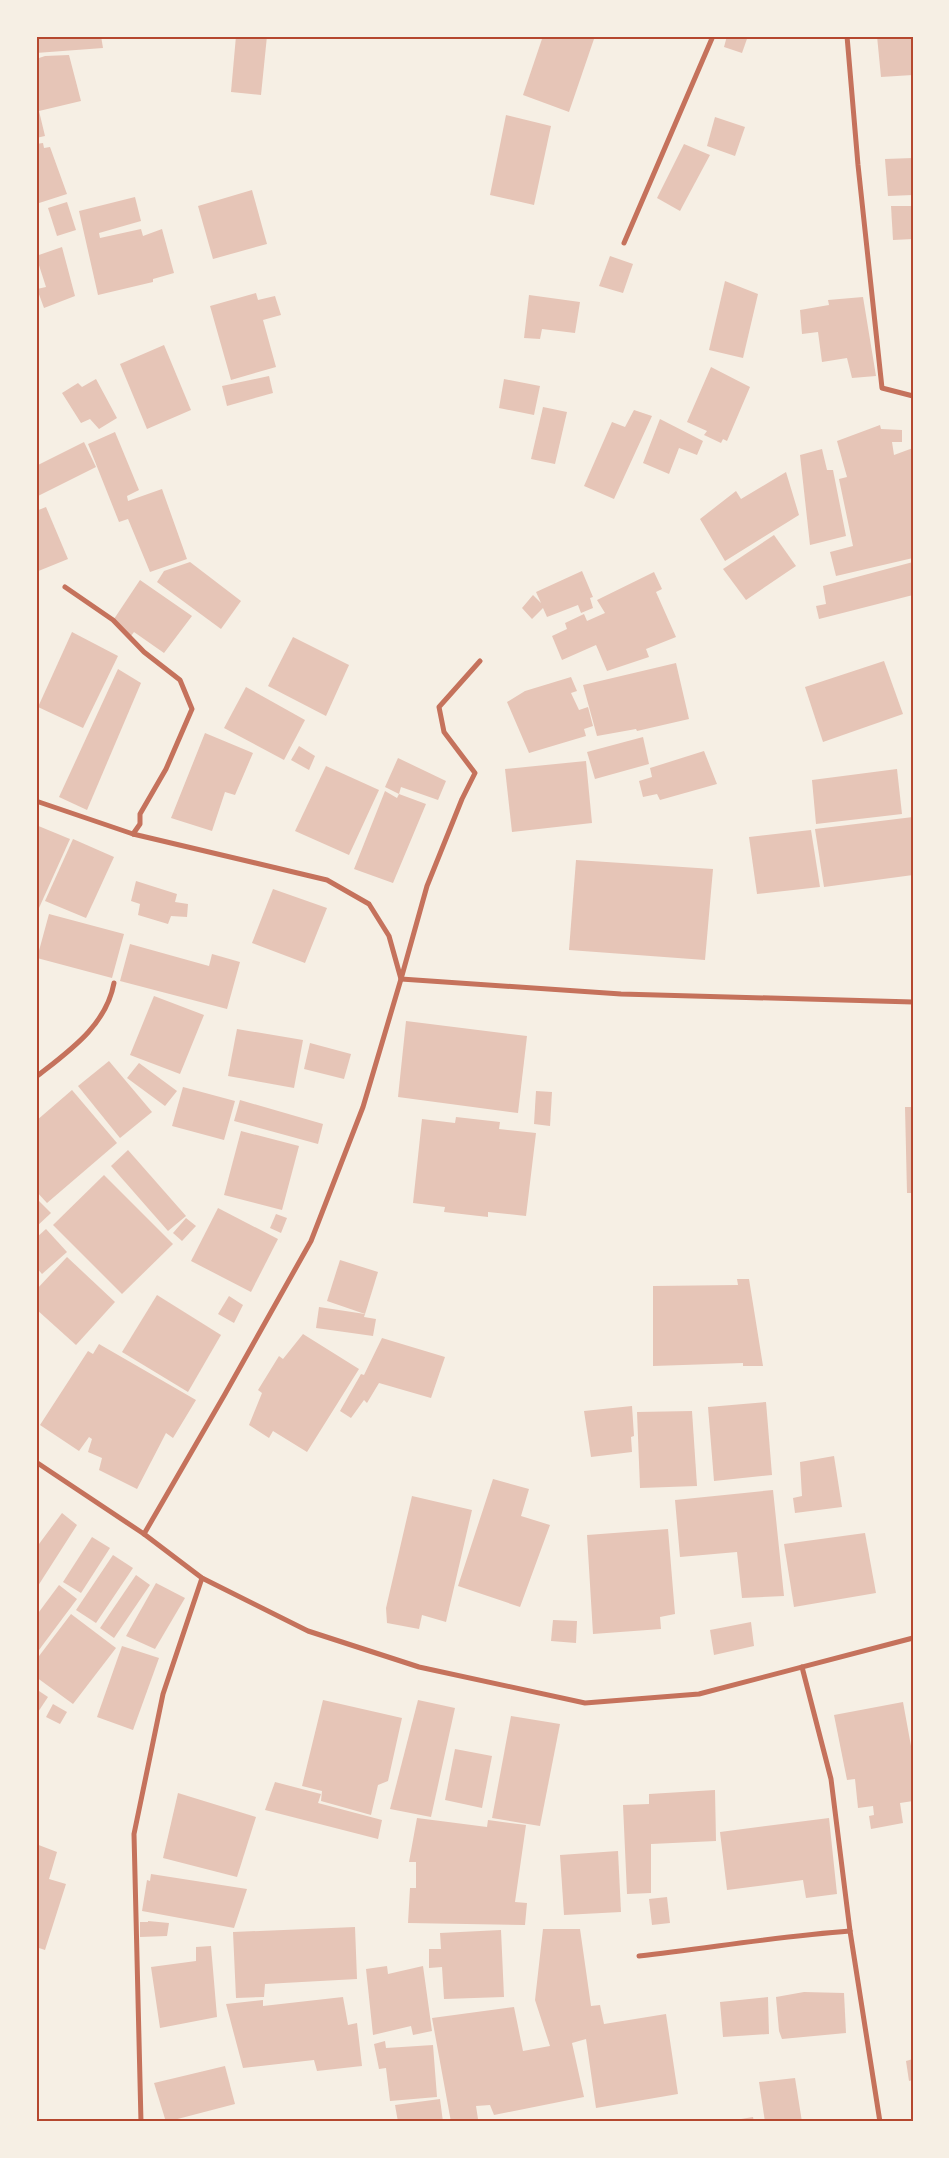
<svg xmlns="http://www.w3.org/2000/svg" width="949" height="2158" font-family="'DejaVu Sans',sans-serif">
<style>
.building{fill:#e6c5b7}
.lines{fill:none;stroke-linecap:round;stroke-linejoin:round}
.minor{stroke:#c5725c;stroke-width:5}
.neatline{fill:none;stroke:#b5482f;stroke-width:2}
</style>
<rect width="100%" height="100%" fill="#f6efe4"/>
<g class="building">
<polygon points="36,36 101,36 103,48 36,53"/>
<polygon points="236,36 267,36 261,95 231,92"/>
<polygon points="543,36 595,36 569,112 523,95"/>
<polygon points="727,36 748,36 742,53 724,47"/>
<polygon points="877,36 913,36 913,75 881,77"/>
<polygon points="69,55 81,101 39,111 45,136 36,138 36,59 45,56"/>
<polygon points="506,115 551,126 534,205 490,195"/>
<polygon points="715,117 745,127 735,156 707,146"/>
<polygon points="43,143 44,148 50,147 67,194 36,204 36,144"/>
<polygon points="684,144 710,155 680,211 657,198"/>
<polygon points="913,158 913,195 888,196 885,159"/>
<polygon points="252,190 267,244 213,259 198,206"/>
<polygon points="135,197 141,221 99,233 100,238 141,229 143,236 162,229 174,273 153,279 153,282 98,295 79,211"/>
<polygon points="67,202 76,230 57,236 48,208"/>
<polygon points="891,206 913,206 913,239 893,240"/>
<polygon points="62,247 75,296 44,308 37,289 46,287 36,256"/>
<polygon points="610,256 633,264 623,293 599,286"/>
<polygon points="725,281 758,294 743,358 709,350"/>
<polygon points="256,293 258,300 275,296 281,315 263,320 276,367 231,380 210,306"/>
<polygon points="529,295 580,302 575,333 542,329 540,339 524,338"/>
<polygon points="863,297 876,376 852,378 847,358 822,362 818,332 802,334 800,310 829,305 828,300"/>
<polygon points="164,345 191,410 147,429 120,364"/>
<polygon points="711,367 750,387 727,441 723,439 721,443 704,435 707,431 687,422"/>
<polygon points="269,376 273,393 227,406 222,386"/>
<polygon points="96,379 117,418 99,429 90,419 81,423 62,393 78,383 82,387"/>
<polygon points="504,379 540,386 534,415 499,408"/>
<polygon points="543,407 567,412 555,464 531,459"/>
<polygon points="634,410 652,416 614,499 584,486 612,422 625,427"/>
<polygon points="660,419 703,441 697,455 679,448 669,474 643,463"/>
<polygon points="880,425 881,429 902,430 902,442 892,442 894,455 913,448 913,558 836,576 830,552 853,546 839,479 847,477 837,441"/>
<polygon points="115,432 139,490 127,496 128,501 162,489 187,559 150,572 128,519 119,522 88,444"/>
<polygon points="84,442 96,467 36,497 36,466"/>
<polygon points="822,449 827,470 833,470 846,536 810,545 800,455"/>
<polygon points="786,472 799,515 725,561 700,519 736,491 741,499"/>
<polygon points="46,507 68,559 36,572 36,511"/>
<polygon points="774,535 796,566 746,600 723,569"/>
<polygon points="190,562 241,601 221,629 157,582 164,571"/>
<polygon points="913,562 913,595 819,619 816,606 826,604 823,586"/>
<polygon points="582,571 593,597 590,598 593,608 581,613 578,605 547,617 543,608 532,619 522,608 533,595 541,603 536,592"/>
<polygon points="654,572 662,589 656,592 676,637 646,649 649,657 607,671 596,645 562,660 552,636 567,629 565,623 584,614 587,621 605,613 597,600"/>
<polygon points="140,580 192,616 164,653 134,632 131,636 112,622"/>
<polygon points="72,632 118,656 83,728 38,707"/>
<polygon points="293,637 349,665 326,716 268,686"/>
<polygon points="884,661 903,714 823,742 805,687"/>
<polygon points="676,663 689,719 637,731 636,729 597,736 583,685"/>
<polygon points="118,669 141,683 87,810 59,797"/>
<polygon points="571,677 577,691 571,693 579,710 588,707 593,726 584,729 586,736 529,753 507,702 525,691"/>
<polygon points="246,687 305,720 284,760 224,728"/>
<polygon points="205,733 253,753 235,795 225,792 212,831 171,818"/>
<polygon points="643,737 649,764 595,779 587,752"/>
<polygon points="299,746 315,756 309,770 291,760"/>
<polygon points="704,751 717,784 660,800 657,794 643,797 639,781 652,777 650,768"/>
<polygon points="398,758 446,781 438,800 401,787 399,794 385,787"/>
<polygon points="586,761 592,823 512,832 505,769"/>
<polygon points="326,766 379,790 349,855 295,831"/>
<polygon points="897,769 902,814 816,824 812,780"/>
<polygon points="385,791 397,798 399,794 426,804 393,883 354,869"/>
<polygon points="913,817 913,875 824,887 815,829"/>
<polygon points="36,825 70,839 39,908 36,907"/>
<polygon points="811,830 820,887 757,894 749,837"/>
<polygon points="73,839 114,857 86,918 45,901"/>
<polygon points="576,860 713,869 705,960 569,950"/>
<polygon points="136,881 177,894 175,902 188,904 187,917 171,916 168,924 138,915 140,904 131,901"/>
<polygon points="273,889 327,908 305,963 252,943"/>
<polygon points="49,914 124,934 112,978 37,958"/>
<polygon points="130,944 209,966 212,954 240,962 227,1009 120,981"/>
<polygon points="154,996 204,1015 180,1074 130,1055"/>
<polygon points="406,1021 527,1036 518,1113 398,1097"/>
<polygon points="237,1029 303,1040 294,1088 228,1076"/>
<polygon points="310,1043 351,1054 344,1079 304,1069"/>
<polygon points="109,1061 152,1112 120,1138 78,1086"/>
<polygon points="139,1063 177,1091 165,1106 127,1078"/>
<polygon points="183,1087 235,1101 224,1140 172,1126"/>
<polygon points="72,1090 117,1143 47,1203 36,1191 36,1121"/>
<polygon points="536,1091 552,1092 550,1126 534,1124"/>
<polygon points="240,1100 323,1124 318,1144 234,1121"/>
<polygon points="905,1107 913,1107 913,1193 907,1193"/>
<polygon points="456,1117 500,1122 499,1129 536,1133 526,1216 488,1212 488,1217 444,1212 445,1207 413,1203 422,1119 455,1123"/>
<polygon points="241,1131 299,1146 282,1210 224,1195"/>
<polygon points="128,1150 186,1216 168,1231 111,1166"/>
<polygon points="104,1175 173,1244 122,1294 53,1225"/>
<polygon points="36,1198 51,1213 36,1227"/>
<polygon points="218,1208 278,1239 251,1292 191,1261"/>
<polygon points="276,1214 287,1218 281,1233 270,1228"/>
<polygon points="186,1218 196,1226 182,1241 173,1233"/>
<polygon points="46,1229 67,1252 42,1274 36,1267 36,1238"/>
<polygon points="67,1257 115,1302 76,1345 36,1309 36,1290"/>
<polygon points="340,1260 378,1272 365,1314 327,1301"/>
<polygon points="737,1279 749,1279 763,1366 743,1366 743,1363 653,1366 653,1286 738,1285"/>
<polygon points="157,1295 221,1335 188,1392 122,1352"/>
<polygon points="229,1296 243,1305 234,1323 218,1314"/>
<polygon points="319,1307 365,1314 364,1317 376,1319 373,1336 316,1328"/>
<polygon points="303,1334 359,1369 307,1452 273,1431 269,1438 249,1425 262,1393 258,1390 279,1356 283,1359"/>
<polygon points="382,1338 445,1357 431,1398 379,1383 367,1403 364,1400 351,1418 340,1411 361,1374 364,1375"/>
<polygon points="99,1344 196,1400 173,1438 166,1433 137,1489 99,1470 102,1458 88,1452 92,1439 89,1437 79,1451 40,1425 88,1351 93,1354"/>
<polygon points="766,1402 772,1475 714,1481 708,1407"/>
<polygon points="632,1406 634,1436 631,1437 632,1452 591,1457 584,1411"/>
<polygon points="692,1411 697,1486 640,1488 637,1412"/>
<polygon points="834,1456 842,1507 795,1513 793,1498 802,1496 800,1462"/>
<polygon points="493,1479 529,1489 521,1516 550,1525 520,1607 458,1586"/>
<polygon points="773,1490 784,1596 742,1598 737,1552 680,1557 675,1500"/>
<polygon points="412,1496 472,1510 446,1622 422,1615 419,1629 387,1623 386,1608"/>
<polygon points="62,1513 77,1525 36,1589 36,1542 39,1544"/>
<polygon points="668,1529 675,1614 660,1617 661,1629 593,1634 587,1535"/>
<polygon points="865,1533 876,1593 794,1607 784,1544"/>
<polygon points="92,1537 110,1548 81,1593 63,1582"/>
<polygon points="113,1555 133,1568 96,1623 76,1610"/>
<polygon points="136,1575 150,1585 114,1638 100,1628"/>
<polygon points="156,1583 185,1598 155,1649 126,1636"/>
<polygon points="59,1585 77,1599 36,1654 36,1616"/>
<polygon points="71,1614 116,1648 73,1704 36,1677 36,1660"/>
<polygon points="553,1620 577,1621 576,1643 551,1641"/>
<polygon points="751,1622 754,1646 714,1655 710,1630"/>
<polygon points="122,1646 159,1658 133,1730 97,1717"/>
<polygon points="36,1689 48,1697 36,1715"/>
<polygon points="323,1700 402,1718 388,1781 378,1785 371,1815 321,1801 322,1791 302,1786"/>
<polygon points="418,1700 455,1708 431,1817 390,1809"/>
<polygon points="903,1702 913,1757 913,1801 900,1803 903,1823 871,1829 869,1816 874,1815 873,1806 858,1808 855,1779 847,1780 834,1715"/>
<polygon points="53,1704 67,1712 60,1724 46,1717"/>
<polygon points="511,1716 560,1724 540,1826 492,1818"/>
<polygon points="455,1749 492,1756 482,1808 445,1800"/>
<polygon points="275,1782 321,1794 318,1803 382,1820 378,1839 265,1810"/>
<polygon points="715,1790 716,1841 651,1844 651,1893 627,1894 623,1805 649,1804 649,1794"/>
<polygon points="178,1793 256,1817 237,1877 163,1858"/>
<polygon points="417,1818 487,1827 488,1820 526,1825 515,1902 527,1903 525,1925 408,1923 410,1888 416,1888 416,1862 409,1862"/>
<polygon points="829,1818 837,1894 806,1898 803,1880 727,1890 720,1832"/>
<polygon points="36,1844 57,1852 49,1879 66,1884 45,1950 36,1947"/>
<polygon points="618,1851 621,1912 564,1915 560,1855"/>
<polygon points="151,1874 247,1889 234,1928 142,1911 147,1880 150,1881"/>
<polygon points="667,1897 670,1923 652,1925 649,1899"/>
<polygon points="148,1921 169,1923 167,1936 140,1937 140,1922 148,1922"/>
<polygon points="355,1927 357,1979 265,1984 264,1997 236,1998 233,1932"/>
<polygon points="543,1929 580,1929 591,2006 600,2005 604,2024 666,2014 678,2094 596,2108 586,2039 572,2043 584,2097 494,2115 490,2105 476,2106 478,2119 451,2122 432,2018 514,2007 523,2051 550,2046 535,2000"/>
<polygon points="501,1930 504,1997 444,1999 442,1967 429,1968 429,1949 441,1949 440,1933"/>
<polygon points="211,1946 217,2017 160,2028 151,1967 196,1961 196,1947"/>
<polygon points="387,1966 388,1974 423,1966 432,2031 413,2035 411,2026 373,2035 366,1969"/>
<polygon points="804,1992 844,1993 846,2033 782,2039 779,2031 776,1997"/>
<polygon points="343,1997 348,2025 357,2023 362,2066 317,2071 314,2060 243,2068 226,2004 263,2000 263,2006"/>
<polygon points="768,1997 769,2034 723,2037 720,2002"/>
<polygon points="385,2041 386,2048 433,2045 437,2097 390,2101 386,2068 379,2069 374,2044"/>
<polygon points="913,2059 913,2080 909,2081 906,2061"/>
<polygon points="225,2066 235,2104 166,2122 154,2083"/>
<polygon points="795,2078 802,2122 765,2122 759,2082"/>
<polygon points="440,2099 443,2122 398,2122 395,2105"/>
<polygon points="753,2117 754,2122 729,2122 729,2121"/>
</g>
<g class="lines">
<g class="minor">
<polyline points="847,36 858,165 882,388 913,396"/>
<polyline points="624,243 713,36"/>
<polyline points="65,587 113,620 144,652 180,680 192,709 166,769 140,814 140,824 133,834"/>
<polyline points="36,801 133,834 327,880 369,904 389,936 401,979 621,994 913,1002"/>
<path d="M 36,1077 C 69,1051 106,1026 114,983"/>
<polyline points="36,1462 144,1534 202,1578 308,1631 419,1667 585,1703 699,1694 913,1638"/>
<polyline points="144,1534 225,1394 311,1241 363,1107 401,979 427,886 462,799 475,773 444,732 439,707 480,661"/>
<polyline points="802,1667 831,1779 850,1931 880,2122"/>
<path d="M 639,1956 C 710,1948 780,1936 850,1931"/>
<polyline points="141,2122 134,1834 163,1694 202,1578"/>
</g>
</g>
<rect width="949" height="2158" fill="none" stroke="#f6efe4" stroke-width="75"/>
<rect x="38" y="38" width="874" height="2082" class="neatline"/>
</svg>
